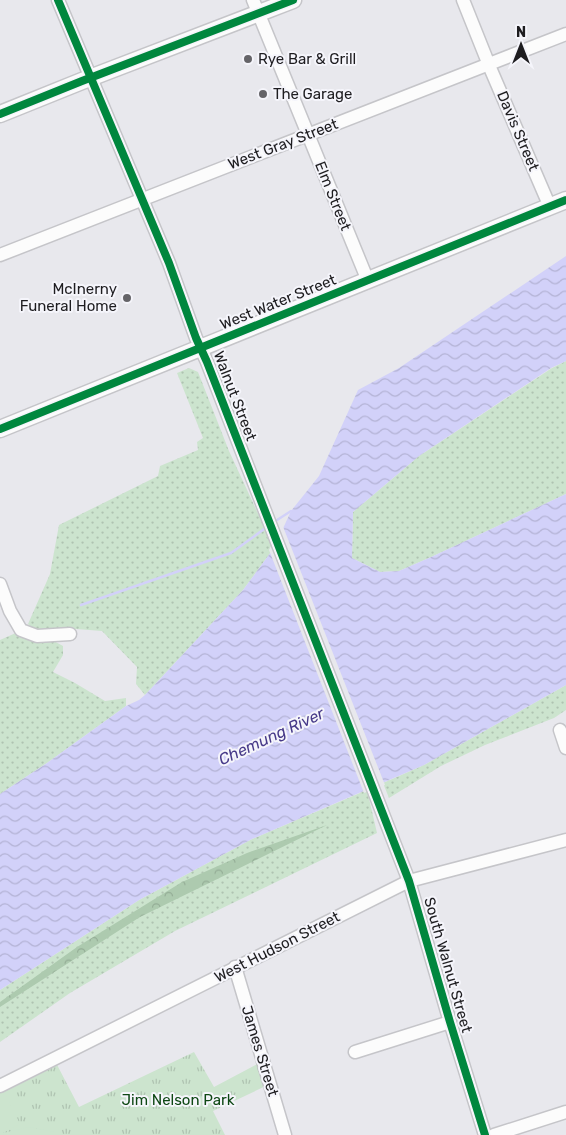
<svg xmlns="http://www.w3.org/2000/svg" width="566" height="1135" font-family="Rubik,sans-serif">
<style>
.grass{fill:url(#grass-dots)}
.forest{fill:url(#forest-crowns)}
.park{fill:url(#park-tufts)}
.garden{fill:#cce4ce}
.water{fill:url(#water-waves)}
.pier{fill:#e8e8ed}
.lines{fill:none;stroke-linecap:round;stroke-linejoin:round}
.stream{stroke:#d2d1f9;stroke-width:2.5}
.minor-casing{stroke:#c5c5c9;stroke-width:15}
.major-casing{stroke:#c5c5c9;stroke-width:19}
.minor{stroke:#fcfcfc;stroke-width:12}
.major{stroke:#fcfcfc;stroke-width:16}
.cycleway-casing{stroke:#f5f5fb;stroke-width:11}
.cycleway{stroke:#00873e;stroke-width:8}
.poi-dot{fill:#656468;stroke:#f5f5fb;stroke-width:2}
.labels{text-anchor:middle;stroke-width:4;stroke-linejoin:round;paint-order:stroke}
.poi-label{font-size:15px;fill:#1e1d20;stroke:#f5f5fb;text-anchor:start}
.street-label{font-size:15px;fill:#1e1d20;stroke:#f5f5fb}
.park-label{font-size:15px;fill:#0e4814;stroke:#f5f5fb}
.water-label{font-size:16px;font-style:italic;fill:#473a89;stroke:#f5f5fb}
</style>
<defs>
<pattern id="grass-dots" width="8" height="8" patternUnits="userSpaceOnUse" patternTransform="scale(1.25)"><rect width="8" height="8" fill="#cce4ce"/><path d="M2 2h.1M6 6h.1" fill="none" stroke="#afc3b1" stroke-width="1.8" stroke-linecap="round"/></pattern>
<pattern id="forest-crowns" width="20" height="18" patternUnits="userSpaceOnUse" patternTransform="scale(1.25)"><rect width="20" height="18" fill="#adcaaf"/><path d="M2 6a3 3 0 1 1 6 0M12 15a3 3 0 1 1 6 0" fill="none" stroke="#94ad96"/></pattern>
<pattern id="park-tufts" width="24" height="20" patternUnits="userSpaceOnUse" patternTransform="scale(1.25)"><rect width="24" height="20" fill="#cce4ce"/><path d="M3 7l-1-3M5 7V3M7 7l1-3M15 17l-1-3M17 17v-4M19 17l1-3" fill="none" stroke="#afc3b1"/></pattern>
<pattern id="water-waves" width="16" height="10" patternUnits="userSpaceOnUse" patternTransform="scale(1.25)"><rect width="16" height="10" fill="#d2d1f9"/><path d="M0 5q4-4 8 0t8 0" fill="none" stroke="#b4b3d5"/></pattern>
</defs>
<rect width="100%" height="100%" fill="#e8e8ed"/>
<g class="grass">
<polygon points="566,361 566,494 429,558 399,571 380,572 352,558 353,512 419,456 552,368"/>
<polygon points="189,368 198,372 229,451 274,548 243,590 145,695 136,684 137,667 102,631 76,629 37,633 28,624 50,574 59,525 158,476 160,466 198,450 197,442 203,438 177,373"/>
<polygon points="18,632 52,640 63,646 63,655 53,672 75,683 105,701 126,698 126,706 47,763 0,794 0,640"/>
<polygon points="566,685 566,710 554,718 485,745 441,766 389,798 383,783 424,765"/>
<polygon points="367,790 377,833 175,931 70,993 0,1042 0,990 139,900 252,839"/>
</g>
<polygon class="forest" points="327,825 140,917 0,1007 0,1002 77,947 182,882 247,853"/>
<polygon class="park" points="194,1052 214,1087 263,1061 270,1084 213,1111 225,1135 0,1135 0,1086 54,1059 79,1107"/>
<polygon class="garden" points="5,1093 20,1124 3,1133 29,1127 55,1132 58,1135 0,1135 0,1096"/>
<polygon class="water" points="566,256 566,361 551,368 419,456 353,512 352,558 380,572 399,571 429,558 566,494 566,685 424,765 252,839 139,900 0,990 0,794 47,763 126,706 139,700 145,695 243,590 274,548 291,511 319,476 358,390 399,368"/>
<polygon class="pier" points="282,524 385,785 364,793 269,550"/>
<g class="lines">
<g class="stream">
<polyline points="274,522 291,511"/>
<polyline points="81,605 231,553 267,527"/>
</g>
<g class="minor-casing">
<g id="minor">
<polyline points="58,0 169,263 196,338 207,362 409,881 450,1022 485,1135"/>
<polyline points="253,0 368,281"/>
<polyline points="463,0 491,70 550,207"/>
<polyline points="0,255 566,34"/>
<polyline points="0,584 10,611 21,630 37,636 70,634"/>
<polyline points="560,730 566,748"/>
<polyline points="235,967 285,1135"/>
<polyline points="355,1052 450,1022"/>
<polyline points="0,1086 409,881 566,840"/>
<polyline points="494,1135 566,1112"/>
</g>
</g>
<g class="major-casing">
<g id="major">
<polyline points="0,114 82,81 293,0"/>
<polyline points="0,429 566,200"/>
</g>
</g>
<use href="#minor" class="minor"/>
<use href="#major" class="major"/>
<g class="cycleway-casing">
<g id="cycleway">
<polyline points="58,0 169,263 196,338 207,362 409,881 450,1022 485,1135"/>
<polyline points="0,114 82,81 293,0"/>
<polyline points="0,429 566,200"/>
</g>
</g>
<use href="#cycleway" class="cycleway"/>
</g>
<g class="poi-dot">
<circle cx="248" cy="59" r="5"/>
<circle cx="263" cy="94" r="5"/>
<circle cx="127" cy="298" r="5"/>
</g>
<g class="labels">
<g class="poi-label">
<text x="258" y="64">Rye Bar &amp; Grill</text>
<text x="273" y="99">The Garage</text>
<text x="117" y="294" text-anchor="end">McInerny<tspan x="117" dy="17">Funeral Home</tspan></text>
</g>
<g class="street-label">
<text transform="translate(518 131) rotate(67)" y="5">Davis Street</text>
<text transform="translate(283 144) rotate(-21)" y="5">West Gray Street</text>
<text transform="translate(333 196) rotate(68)" y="5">Elm Street</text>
<text transform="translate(278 302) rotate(-22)" y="5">West Water Street</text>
<text transform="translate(235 396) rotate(69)" y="5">Walnut Street</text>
<text transform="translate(277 947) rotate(-27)" y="5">West Hudson Street</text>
<text transform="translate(448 965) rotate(74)" y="5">South Walnut Street</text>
<text transform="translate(260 1051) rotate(73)" y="5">James Street</text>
</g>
<g class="park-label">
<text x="178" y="1105">Jim Nelson Park</text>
</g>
<g class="water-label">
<text transform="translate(271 736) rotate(-25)" y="6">Chemung River</text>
</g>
</g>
<g transform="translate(521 45)" stroke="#f5f5fb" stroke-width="4" paint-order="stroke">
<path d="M0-4L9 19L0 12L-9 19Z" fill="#1e1d20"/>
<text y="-8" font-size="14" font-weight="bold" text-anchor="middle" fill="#1e1d20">N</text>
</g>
</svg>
